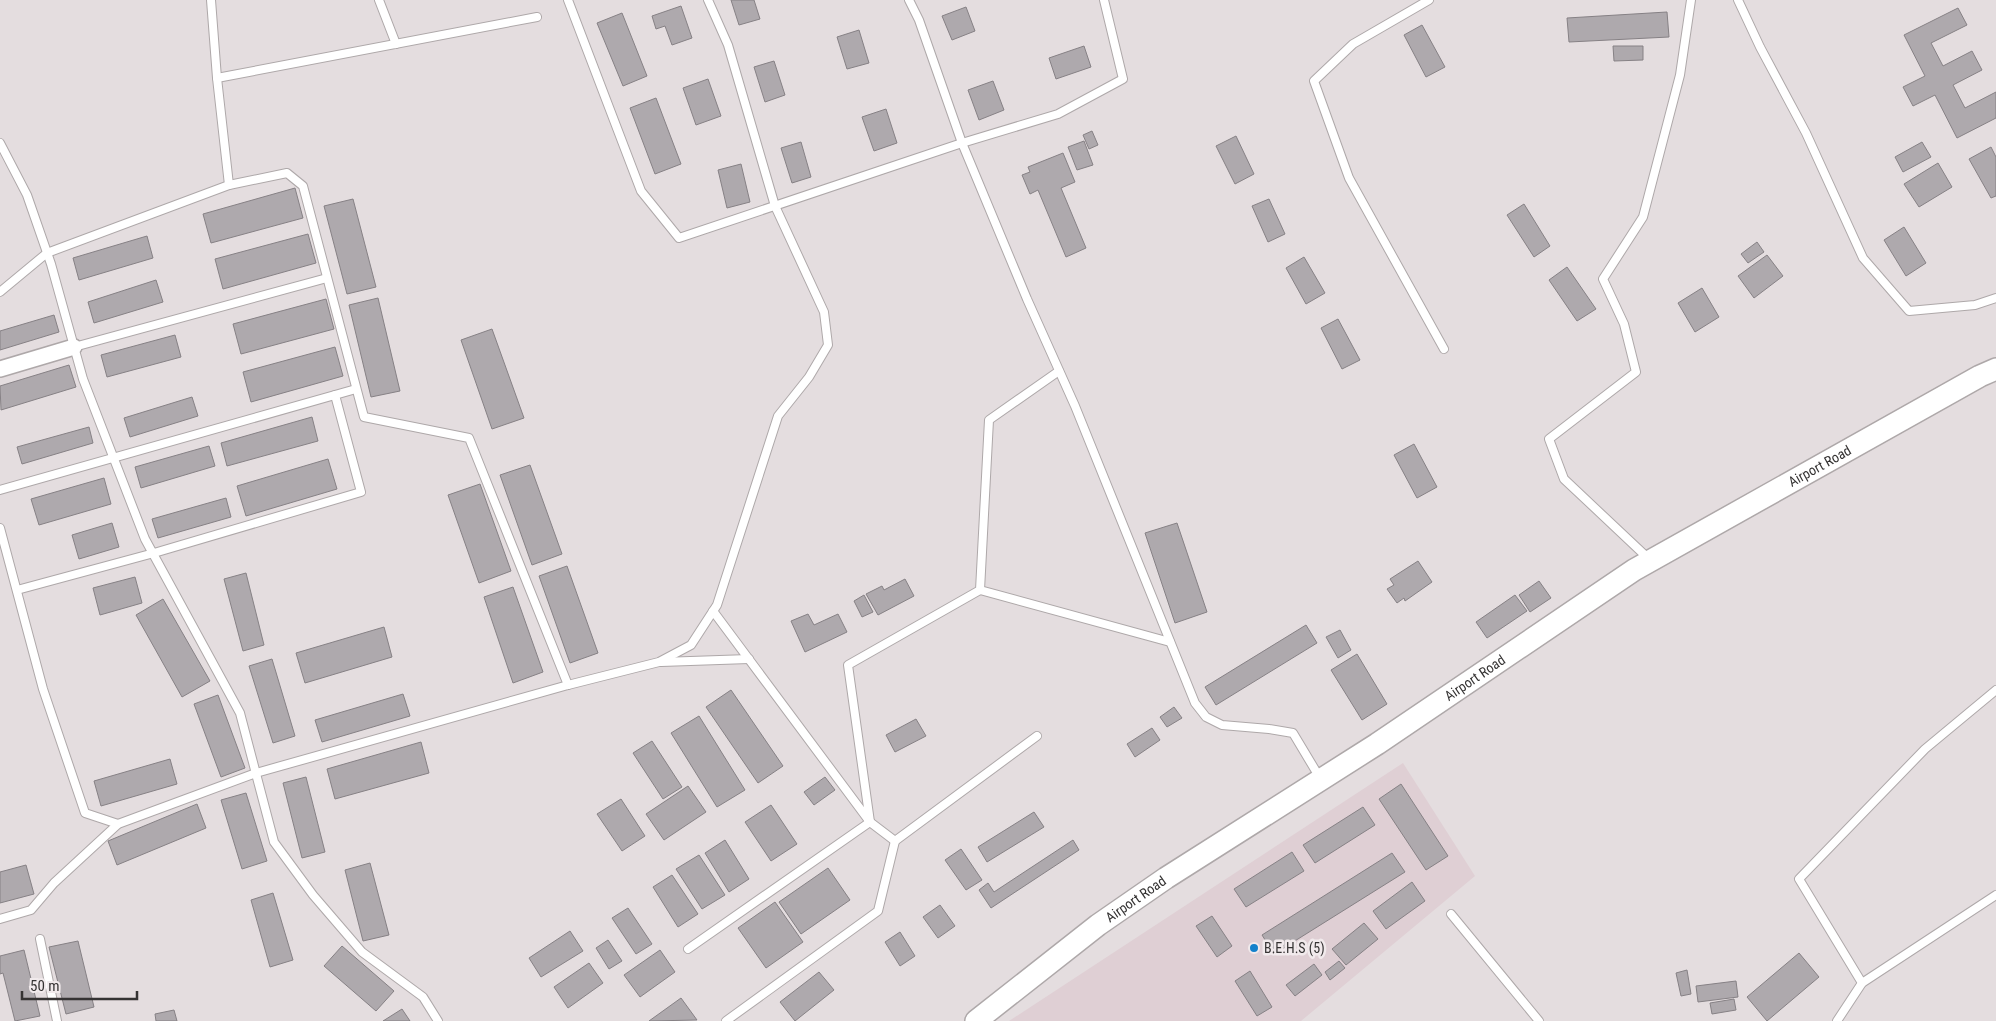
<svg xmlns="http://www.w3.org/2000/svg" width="1996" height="1021" font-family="'Roboto Condensed',sans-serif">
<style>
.built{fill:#dfcfd4}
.building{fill:#aea9ad;stroke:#868185}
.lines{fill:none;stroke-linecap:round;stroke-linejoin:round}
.service-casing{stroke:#aea8a9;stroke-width:10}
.minor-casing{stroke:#aea8a9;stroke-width:18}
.secondary-casing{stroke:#aea8a9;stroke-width:24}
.service{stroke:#fff;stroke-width:8}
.minor{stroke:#fff;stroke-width:15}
.secondary{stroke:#fff;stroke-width:21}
.poi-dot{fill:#1381cb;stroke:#f1eaec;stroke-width:2}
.labels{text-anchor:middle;stroke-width:5;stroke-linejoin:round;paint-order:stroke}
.street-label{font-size:14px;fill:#353333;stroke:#f1eaec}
.poi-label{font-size:14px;fill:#353333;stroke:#f1eaec;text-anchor:start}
</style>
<rect width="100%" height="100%" fill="#e4dddf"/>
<polygon class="built" points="1403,763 1475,876 1301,1021 1009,1021"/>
<g class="building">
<polygon points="731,0 754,0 760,19 739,25"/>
<polygon points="681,6 692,38 672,45 665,26 656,29 652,16"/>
<polygon points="966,7 975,31 952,40 942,16"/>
<polygon points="1958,8 1967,25 1931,43 1943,66 1972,51 1982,70 1953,85 1965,108 1996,92 1996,118 1957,138 1935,95 1913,106 1903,87 1925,76 1904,35"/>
<polygon points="1667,12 1669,37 1569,42 1567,18"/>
<polygon points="622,13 647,76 623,86 597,23"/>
<polygon points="1422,25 1445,67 1426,77 1404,35"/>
<polygon points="859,30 869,63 847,69 837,37"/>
<polygon points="1084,46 1091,67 1056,79 1049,58"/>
<polygon points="1613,46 1643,46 1643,60 1614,61"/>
<polygon points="774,61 785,95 765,102 754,67"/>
<polygon points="708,79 721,116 696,125 683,88"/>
<polygon points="993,81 1004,110 979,120 968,90"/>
<polygon points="656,98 681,164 655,174 630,108"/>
<polygon points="886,109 897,143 874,151 862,117"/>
<polygon points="1092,131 1098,145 1089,149 1083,135"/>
<polygon points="1236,136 1254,174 1235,184 1216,146"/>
<polygon points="1084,141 1093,165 1077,170 1068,147"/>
<polygon points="801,142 811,177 792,183 781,148"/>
<polygon points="1922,142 1931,157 1903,172 1895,157"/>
<polygon points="1991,147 1996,157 1996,196 1991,198 1969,159"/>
<polygon points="1063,153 1075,182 1061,188 1086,248 1066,257 1038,190 1030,194 1022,175 1030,172 1028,167"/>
<polygon points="1938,163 1952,187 1919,207 1904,184"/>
<polygon points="741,164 750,202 727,208 718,170"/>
<polygon points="295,188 303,218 211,243 203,214"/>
<polygon points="353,199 376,287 347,294 324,206"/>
<polygon points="1269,199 1285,234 1268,242 1252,206"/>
<polygon points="1524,204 1550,246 1534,257 1507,215"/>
<polygon points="1904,227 1926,263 1906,276 1884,240"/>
<polygon points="308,234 316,263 223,289 215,259"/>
<polygon points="147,236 153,258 79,280 73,258"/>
<polygon points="1757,242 1764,252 1748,263 1741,254"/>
<polygon points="1767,255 1783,276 1754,298 1738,276"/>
<polygon points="1304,257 1325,293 1306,304 1286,268"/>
<polygon points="1567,267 1596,309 1577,321 1549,280"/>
<polygon points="156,280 163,302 94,323 88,302"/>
<polygon points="1702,288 1719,317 1695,332 1678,303"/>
<polygon points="378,298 400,391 371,397 349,305"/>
<polygon points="326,299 334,329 241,354 233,324"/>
<polygon points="54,315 59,332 0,350 0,331"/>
<polygon points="1338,319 1360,360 1342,369 1321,328"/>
<polygon points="492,329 524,418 492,429 461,340"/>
<polygon points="175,335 181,357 107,377 101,355"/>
<polygon points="335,347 343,376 251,402 243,372"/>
<polygon points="69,365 76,387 1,410 0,386"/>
<polygon points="192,397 198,416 130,437 124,418"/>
<polygon points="312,417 318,441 227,466 221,443"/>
<polygon points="89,427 93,443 22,464 17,447"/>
<polygon points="1414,444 1437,487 1417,498 1394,455"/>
<polygon points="209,446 215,466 141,488 135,467"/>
<polygon points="328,459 337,489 246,516 237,486"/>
<polygon points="530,465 562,554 532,565 500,475"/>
<polygon points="104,478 111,504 39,525 31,499"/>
<polygon points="480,484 511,571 479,583 448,495"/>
<polygon points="226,498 231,517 158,538 152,519"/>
<polygon points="112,523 119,547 79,559 72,535"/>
<polygon points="1177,523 1207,612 1175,623 1145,533"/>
<polygon points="1418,561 1432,582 1405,601 1404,598 1397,603 1387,589 1394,585 1390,579"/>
<polygon points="567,566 598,653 570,663 539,576"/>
<polygon points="246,573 264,645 243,651 224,579"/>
<polygon points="135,577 142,603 100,615 93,588"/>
<polygon points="905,579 914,596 878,615 866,594 882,586 884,590"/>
<polygon points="1539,581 1551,598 1530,612 1519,595"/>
<polygon points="513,587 543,672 513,683 484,597"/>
<polygon points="864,595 873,612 862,617 854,601"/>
<polygon points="1515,595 1527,611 1487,638 1476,622"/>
<polygon points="163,599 210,681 182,697 136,615"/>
<polygon points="808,614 814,625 838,614 847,632 805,652 791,621"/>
<polygon points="1306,625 1317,643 1216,705 1205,687"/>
<polygon points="384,627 392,657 305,683 296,653"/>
<polygon points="1340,630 1351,650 1338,658 1326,637"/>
<polygon points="1357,654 1387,704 1362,720 1331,670"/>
<polygon points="272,659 295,736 273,743 249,666"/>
<polygon points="731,690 783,766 758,783 706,707"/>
<polygon points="403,694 410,716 322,742 315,720"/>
<polygon points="218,695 245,768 221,777 194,704"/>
<polygon points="1174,707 1182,718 1167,727 1160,717"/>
<polygon points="699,716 745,790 717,807 671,733"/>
<polygon points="916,719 926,736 895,752 886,735"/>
<polygon points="1152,728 1160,740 1135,757 1127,744"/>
<polygon points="652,741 682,787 663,799 633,753"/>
<polygon points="421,742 429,773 335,799 327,769"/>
<polygon points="170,759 177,784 101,806 94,781"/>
<polygon points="306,777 325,852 302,858 283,783"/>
<polygon points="825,777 835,790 814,805 804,792"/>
<polygon points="1401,784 1448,856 1426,870 1379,799"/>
<polygon points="688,786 706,812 664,840 646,814"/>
<polygon points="246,793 267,861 242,869 221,800"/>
<polygon points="621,799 645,836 622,851 597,814"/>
<polygon points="197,804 206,828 117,865 108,841"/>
<polygon points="771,805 797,844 771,861 745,822"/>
<polygon points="1363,807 1375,825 1315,863 1303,845"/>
<polygon points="1034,812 1044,827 987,862 978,847"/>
<polygon points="725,840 749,879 729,892 705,853"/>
<polygon points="1073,840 1079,850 991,908 979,890 988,883 994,892"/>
<polygon points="961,849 982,880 966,890 945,860"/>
<polygon points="1292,852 1304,871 1246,907 1234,889"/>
<polygon points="1392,853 1405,872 1274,954 1262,935"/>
<polygon points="699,855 725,895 702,909 676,869"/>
<polygon points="370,863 389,935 363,941 345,870"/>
<polygon points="26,865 34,894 0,903 0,872"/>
<polygon points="828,868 850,900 801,934 779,902"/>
<polygon points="672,875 698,914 678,927 653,887"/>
<polygon points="1412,882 1425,901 1386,929 1373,911"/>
<polygon points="273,893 293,960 270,967 251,900"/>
<polygon points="775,902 803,942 766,968 738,928"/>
<polygon points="940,905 955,926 938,938 923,917"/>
<polygon points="628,908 652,944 636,954 612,918"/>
<polygon points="1212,916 1232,946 1217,957 1196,926"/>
<polygon points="1364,923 1378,939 1346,965 1332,949"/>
<polygon points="570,931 583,951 541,977 529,958"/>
<polygon points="900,932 915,956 900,966 885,942"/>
<polygon points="608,940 622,961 609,969 596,948"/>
<polygon points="78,941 94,1007 66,1014 49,947"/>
<polygon points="342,946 394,991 376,1011 324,966"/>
<polygon points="24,950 40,1016 15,1021 3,973 0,974 0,956"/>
<polygon points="660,950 675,972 640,997 624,975"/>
<polygon points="1799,953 1819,977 1767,1021 1747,997"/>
<polygon points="1339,961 1345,968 1330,980 1325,972"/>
<polygon points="589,963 603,983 568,1008 554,987"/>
<polygon points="1314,964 1322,975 1295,996 1286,985"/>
<polygon points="1687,970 1691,994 1681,996 1676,973"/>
<polygon points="1250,971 1272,1007 1257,1016 1235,981"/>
<polygon points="819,972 834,990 795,1021 780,1002"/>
<polygon points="1736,981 1738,997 1698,1002 1696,986"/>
<polygon points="681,998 697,1020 649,1021"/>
<polygon points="1734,999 1736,1010 1712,1014 1710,1003"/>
<polygon points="402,1009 410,1021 383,1021"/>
<polygon points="174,1010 177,1021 156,1021 155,1014"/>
</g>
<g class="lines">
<g class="service-casing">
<g id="service">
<polyline points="211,0 217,78 229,185"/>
<polyline points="379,0 396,44"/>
<polyline points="568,0 641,191 679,238 962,143 1058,114 1123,79 1104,0"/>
<polyline points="909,0 919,20 962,143 1027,299 1075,406 1195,703 1206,717 1222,725 1269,729 1293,733 1320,778"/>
<polyline points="1429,0 1353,44 1314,81 1349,178 1444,349"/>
<polyline points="1738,0 1760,47 1806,133 1863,258 1909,311 1975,305 1996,298"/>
<polyline points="217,78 537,17"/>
<polyline points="0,143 27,195 51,264 83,379 145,539 240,713 274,842 313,895 362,952 423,997 438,1021"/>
<polyline points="0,292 47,253 229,185 287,173 303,186 364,417 469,438 568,685"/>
<polyline points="74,347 327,278"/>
<polyline points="0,490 356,389"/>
<polyline points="0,528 43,689 85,813 118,824"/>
<polyline points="1650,560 1564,479 1549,439 1636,372 1624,324 1603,279 1643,217 1680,75 1691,0"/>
<polyline points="17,590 154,553 361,492 335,395"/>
<polyline points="980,590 1170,642"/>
<polyline points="713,611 870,822"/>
<polyline points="661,662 749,659"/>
<polyline points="870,822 848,665 980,590 989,420 1059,371"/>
<polyline points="1451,914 1539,1021"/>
<polyline points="0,919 31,910 54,883 118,824 256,773 568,685 659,662 691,645 717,605 778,416 809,377 828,345 824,312 775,206 728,45 708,0"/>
<polyline points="40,939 57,1021"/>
<polyline points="688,949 870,822 895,841 1037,736"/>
<polyline points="1862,983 1799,879 1925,749 1996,690"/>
<polyline points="726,1021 878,911 895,841"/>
<polyline points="1837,1021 1862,983 1996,895"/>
</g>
</g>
<g class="minor-casing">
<polyline id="minor" points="0,369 74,347"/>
</g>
<g class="secondary-casing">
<g id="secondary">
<path id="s1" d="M 976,1021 L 1098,925 L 1166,878 L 1377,744 L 1634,570 L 1980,376 L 1996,369"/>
</g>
</g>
<use href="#service" class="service"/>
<use href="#minor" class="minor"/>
<use href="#secondary" class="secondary"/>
</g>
<circle class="poi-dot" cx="1254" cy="948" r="5"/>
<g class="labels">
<g class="street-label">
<text dy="5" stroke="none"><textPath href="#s1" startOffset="1011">Airport Road</textPath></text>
<text dy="5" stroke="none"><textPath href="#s1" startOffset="606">Airport Road</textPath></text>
<text dy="5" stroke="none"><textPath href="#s1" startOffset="201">Airport Road</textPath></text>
</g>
<g class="poi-label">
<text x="1264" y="953">B.E.H.S (5)</text>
</g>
</g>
<path d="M22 991v8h115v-8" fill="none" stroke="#353333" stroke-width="2.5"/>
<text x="30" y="991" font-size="15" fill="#353333" stroke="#f1eaec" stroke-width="4" paint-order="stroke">50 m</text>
</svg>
